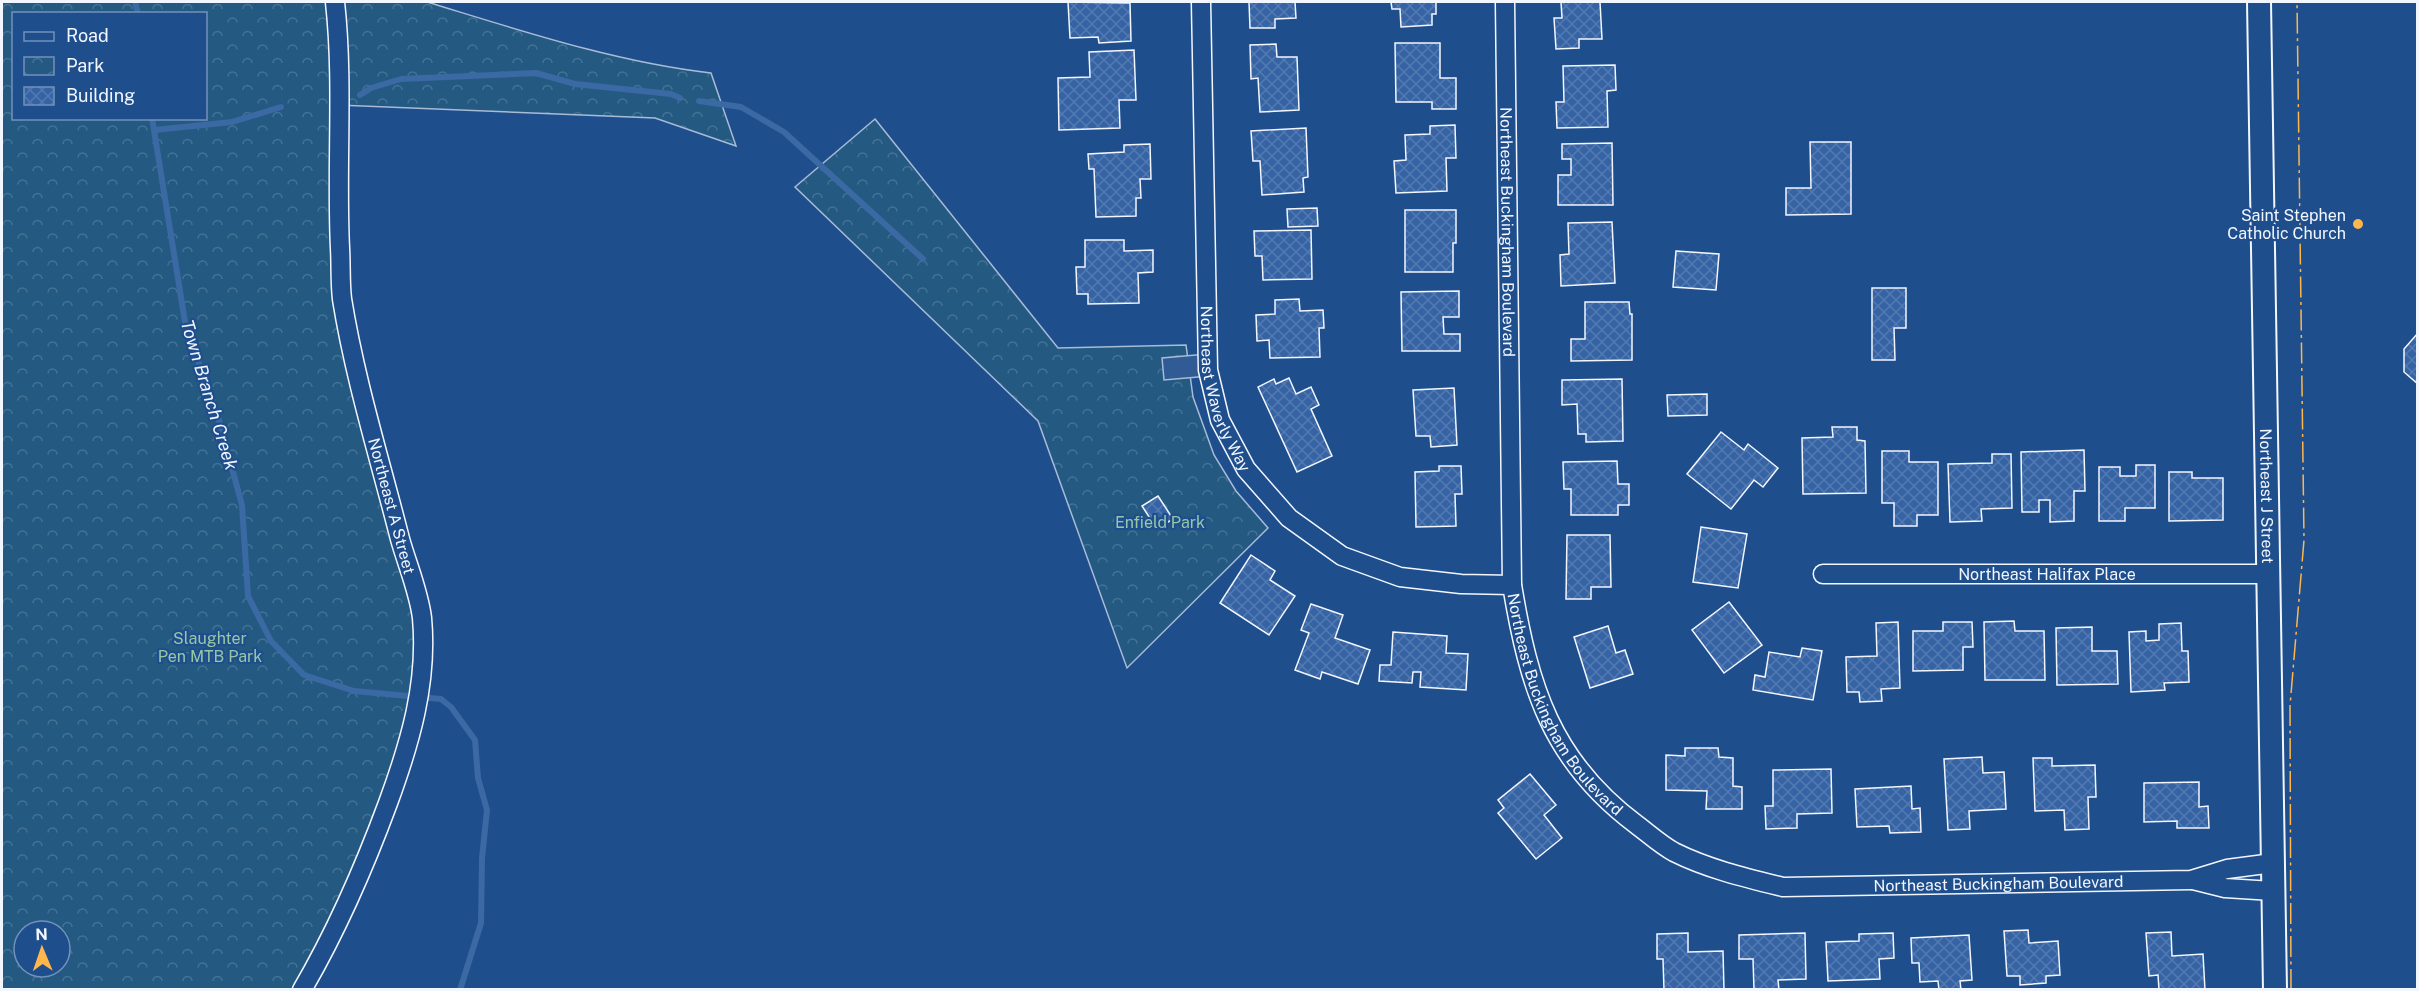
<svg xmlns="http://www.w3.org/2000/svg" width="2419" height="991" font-family="'Public Sans',sans-serif">
<style>
.park{fill:url(#park-crowns);stroke:#a8bbd7;stroke-width:1.5;fill-rule:evenodd}
.parking{fill:#305b95;stroke:#a8bbd7;stroke-width:1.5}
.lines{fill:none;stroke-linecap:round;stroke-linejoin:round}
.stream{stroke:#3b69a3;stroke-width:6}
.building{fill:url(#building-cross-hatch);stroke:#f2f6ff;stroke-width:1.5}
.minor-casing{stroke:#f2f6ff;stroke-width:21}
.tertiary-casing{stroke:#f2f6ff;stroke-width:26}
.minor{stroke:#1f4e8c;stroke-width:18}
.tertiary{stroke:#1f4e8c;stroke-width:22}
.power{stroke:#ffb74d;stroke-width:1.5;stroke-dasharray:21 4.5 3 4.5;stroke-linecap:butt}
.poi-dot{fill:#ffb74d;stroke:#1f4e8c;stroke-width:2}
.labels{text-anchor:middle;stroke-width:4.5;stroke-linejoin:round;paint-order:stroke}
.poi-label{font-size:16px;fill:#f2f6ff;stroke:#1f4e8c;text-anchor:end}
.street-label{font-size:16px;fill:#f2f6ff;stroke:#1f4e8c}
.park-label{font-size:16px;fill:#97c8a6;stroke:#1f4e8c}
.water-label{font-size:18px;font-style:italic;fill:#f2f6ff;stroke:#1f4e8c}
</style>
<defs>
<pattern id="park-crowns" width="20" height="18" patternUnits="userSpaceOnUse" patternTransform="scale(1.5)"><rect width="20" height="18" fill="#245a82"/><path d="M2 6a3 3 0 1 1 6 0M12 15a3 3 0 1 1 6 0" fill="none" stroke="#447295"/></pattern>
<pattern id="building-cross-hatch" width="8" height="8" patternUnits="userSpaceOnUse" patternTransform="scale(1.5)"><rect width="8" height="8" fill="#3563a3"/><path d="M0 0l8 8M0 8l8-8" fill="none" stroke="#537ab1"/></pattern>
</defs>
<rect width="100%" height="100%" fill="#1f4e8c"/>
<g class="park">
<path d="M 2,2 L 427,2 C 519,30 615,62 711,73 L 736,146 L 655,118 L 338,105 L 344,297 L 421,641 L 404,744 L 312,989 L 2,990 ZM 14,14 L 206,14 L 206,118 L 14,118 ZM 24,931 L 60,931 L 60,967 L 24,967 Z"/>
<polygon points="875,119 1058,348 1186,345 1193,397 1214,455 1236,491 1268,528 1127,668 1038,421 795,187"/>
</g>
<polygon class="parking" points="1207,354 1209,376 1164,380 1162,358"/>
<g class="lines">
<g class="stream">
<polyline points="135,2 138,14"/>
<polyline points="360,95 371,88 401,79 536,73 575,84 671,94 680,98"/>
<polyline points="699,101 741,107 784,132 923,259"/>
<polyline points="152,118 186,328 217,413 242,505 248,596 271,641 304,675 354,691 441,699 451,707 475,740 478,778 487,810 482,858 481,923 460,990"/>
<polyline points="154,130 232,122 281,107"/>
</g>
</g>
<g class="building">
<polygon points="1068,2 1130,3 1131,41 1099,43 1098,37 1070,38"/>
<polygon points="1249,2 1295,2 1296,18 1275,19 1275,28 1250,28"/>
<polygon points="1391,2 1436,2 1436,14 1432,14 1432,25 1401,27 1400,9 1392,9"/>
<polygon points="1561,2 1600,2 1602,39 1579,39 1579,48 1556,49 1554,18 1562,18"/>
<polygon points="1395,43 1440,43 1440,78 1456,78 1456,109 1432,109 1432,102 1396,102"/>
<polygon points="1276,44 1277,57 1297,57 1299,110 1260,112 1258,78 1251,79 1250,45"/>
<polygon points="1134,50 1136,100 1119,100 1120,128 1059,130 1058,78 1090,77 1089,52"/>
<polygon points="1615,65 1616,90 1607,91 1608,127 1557,128 1556,102 1564,102 1563,66"/>
<polygon points="1455,125 1456,158 1446,158 1447,191 1396,193 1394,161 1406,160 1405,135 1430,134 1430,126"/>
<polygon points="1306,128 1308,177 1303,178 1304,192 1262,195 1260,161 1253,161 1251,131"/>
<polygon points="1810,142 1851,142 1851,214 1786,215 1786,188 1811,188"/>
<polygon points="1612,143 1613,205 1558,205 1558,175 1571,175 1571,159 1562,159 1562,144"/>
<polygon points="1150,144 1151,179 1140,179 1141,198 1136,198 1136,216 1096,217 1094,169 1089,169 1088,154 1124,152 1124,145"/>
<polygon points="1317,208 1318,226 1288,227 1287,209"/>
<polygon points="1405,210 1456,210 1456,243 1453,243 1453,272 1405,272"/>
<polygon points="1612,222 1615,283 1561,286 1560,255 1569,254 1568,223"/>
<polygon points="1311,230 1312,279 1263,280 1262,256 1255,256 1254,231"/>
<polygon points="1085,240 1124,240 1124,251 1153,250 1153,272 1138,273 1139,303 1088,304 1088,294 1077,294 1076,267 1085,267"/>
<polygon points="1676,251 1719,254 1716,290 1673,287"/>
<polygon points="1872,288 1906,288 1906,328 1894,328 1895,360 1872,360"/>
<polygon points="1459,291 1459,317 1443,317 1444,334 1460,334 1460,351 1402,351 1401,292"/>
<polygon points="1299,299 1300,311 1323,310 1324,328 1319,328 1320,357 1270,358 1269,340 1257,341 1256,315 1275,314 1275,300"/>
<polygon points="1585,302 1629,302 1630,314 1632,314 1632,360 1571,361 1571,339 1585,339"/>
<polygon points="2418,333 2418,384 2404,372 2404,349"/>
<polygon points="1289,378 1296,394 1311,387 1319,405 1311,409 1332,456 1297,472 1258,387 1274,379 1276,384"/>
<polygon points="1622,379 1623,441 1586,442 1586,434 1578,434 1577,404 1562,405 1562,380"/>
<polygon points="1454,388 1457,445 1431,447 1430,436 1416,436 1413,390"/>
<polygon points="1707,394 1707,415 1668,416 1667,395"/>
<polygon points="1832,427 1857,427 1857,440 1865,441 1866,493 1803,494 1802,438 1833,437"/>
<polygon points="1721,432 1744,450 1748,444 1778,468 1763,487 1754,480 1731,509 1687,474"/>
<polygon points="2084,450 2085,491 2074,491 2074,521 2050,522 2050,500 2039,500 2039,512 2022,512 2021,452"/>
<polygon points="1882,451 1909,451 1909,462 1938,462 1938,515 1917,515 1917,526 1894,526 1894,503 1882,503"/>
<polygon points="1992,454 2011,454 2012,508 1981,509 1982,521 1950,522 1948,464 1992,463"/>
<polygon points="1617,461 1618,484 1629,484 1629,505 1618,505 1618,515 1571,515 1571,489 1564,489 1563,462"/>
<polygon points="2136,465 2155,465 2155,508 2125,508 2125,521 2099,521 2099,467 2120,467 2120,476 2136,476"/>
<polygon points="1439,466 1461,466 1462,494 1455,494 1456,526 1416,527 1415,472 1439,471"/>
<polygon points="2169,472 2192,472 2192,478 2223,478 2223,520 2169,521"/>
<polygon points="1158,496 1173,519 1157,529 1142,506"/>
<polygon points="1701,527 1747,534 1738,588 1693,582"/>
<polygon points="1567,535 1610,535 1611,587 1591,587 1591,599 1566,599"/>
<polygon points="1251,555 1275,571 1270,580 1295,596 1269,635 1220,603"/>
<polygon points="1729,602 1762,645 1724,673 1692,630"/>
<polygon points="1311,604 1343,615 1335,638 1370,650 1358,684 1322,672 1320,679 1295,670 1309,633 1301,630"/>
<polygon points="2014,621 2015,631 2044,631 2045,680 1985,680 1984,622"/>
<polygon points="1898,622 1900,688 1881,689 1882,701 1860,702 1859,692 1847,692 1846,657 1877,656 1876,623"/>
<polygon points="1943,622 1972,622 1973,647 1963,647 1963,670 1913,671 1913,631 1943,631"/>
<polygon points="2181,623 2182,651 2188,651 2189,682 2164,683 2165,690 2131,692 2129,632 2146,631 2146,641 2159,640 2159,624"/>
<polygon points="1608,626 1616,653 1625,650 1633,674 1590,688 1574,637"/>
<polygon points="2092,627 2092,651 2117,651 2118,684 2057,685 2056,628"/>
<polygon points="1393,632 1447,636 1446,653 1468,654 1466,690 1420,687 1421,672 1413,672 1412,683 1379,681 1380,665 1391,665"/>
<polygon points="1802,648 1822,651 1813,700 1753,690 1755,675 1765,677 1769,652 1800,657"/>
<polygon points="1685,748 1718,748 1719,757 1733,758 1733,786 1742,787 1742,809 1706,809 1707,791 1666,790 1666,755 1685,756"/>
<polygon points="1982,757 1983,773 2004,772 2006,809 1969,811 1970,829 1948,830 1944,759"/>
<polygon points="2033,758 2052,758 2052,766 2095,765 2096,797 2088,797 2089,829 2065,830 2064,810 2035,811"/>
<polygon points="1831,769 1832,813 1797,814 1797,828 1766,829 1765,806 1773,806 1773,770"/>
<polygon points="1530,774 1556,805 1544,815 1562,838 1536,859 1498,813 1504,808 1498,800"/>
<polygon points="2199,782 2199,807 2208,806 2209,828 2177,828 2177,821 2144,822 2144,783"/>
<polygon points="1911,786 1912,809 1920,808 1921,832 1890,833 1889,826 1857,827 1855,789"/>
<polygon points="2028,930 2029,943 2058,941 2060,975 2046,976 2046,983 2020,985 2020,976 2007,976 2004,931"/>
<polygon points="2171,932 2172,956 2203,954 2205,990 2159,990 2158,975 2149,976 2146,933"/>
<polygon points="1688,933 1688,952 1723,951 1724,990 1664,990 1663,959 1657,959 1657,934"/>
<polygon points="1805,933 1806,979 1778,980 1779,990 1754,990 1753,959 1739,959 1739,935"/>
<polygon points="1893,933 1894,958 1879,959 1880,979 1828,981 1826,942 1859,941 1859,934"/>
<polygon points="1969,935 1972,980 1960,981 1961,990 1939,990 1938,981 1920,982 1919,963 1912,963 1911,938"/>
</g>
<g class="lines">
<g class="minor-casing">
<g id="minor">
<path id="s1" d="M 1201,2 L 1208,370 L 1220,420 L 1246,469 L 1289,518 L 1342,556 L 1400,577 L 1461,584 L 1512,585"/>
<path id="s2" d="M 1505,2 L 1512,585 C 1529,687 1551,761 1637,825 C 1649,834 1661,845 1674,852 C 1708,869 1746,878 1783,887 L 2191,880 L 2227,869 L 2273,863"/>
<path id="s3" d="M 1823,574 L 2268,574"/>
<polyline points="2193,880 2225,888 2273,891"/>
<path d="M 302,990 C 337,930 364,868 388,803 C 410,743 428,683 422,618 C 419,592 407,564 400,539 C 380,460 355,380 342,299 C 340,282 341,265 340,248 C 336,166 344,83 335,2"/>
</g>
</g>
<g class="tertiary-casing">
<g id="tertiary">
<path id="s4" d="M 2259,2 L 2275,990"/>
</g>
</g>
<use href="#minor" class="minor"/>
<use href="#tertiary" class="tertiary"/>
<polyline class="power" points="2291,990 2290,706 2304,540 2297,2"/>
</g>
<circle class="poi-dot" cx="2358" cy="224" r="6"/>
<g class="labels">
<g class="poi-label">
<text x="2346" y="221">Saint Stephen<tspan x="2346" dy="18">Catholic Church</tspan></text>
</g>
<g class="street-label">
<text dy="6" stroke="none"><textPath href="#s2" startOffset="230">Northeast Buckingham Boulevard</textPath></text>
<text dy="6" stroke="none"><textPath href="#s1" startOffset="390">Northeast Waverly Way</textPath></text>
<text dy="6" stroke="none"><textPath href="#s4" startOffset="494">Northeast J Street</textPath></text>
<text transform="translate(392 506) rotate(75)" y="6">Northeast A Street</text>
<text dy="6" stroke="none"><textPath href="#s3" startOffset="224">Northeast Halifax Place</textPath></text>
<text dy="6" stroke="none"><textPath href="#s2" startOffset="716">Northeast Buckingham Boulevard</textPath></text>
<text dy="6" stroke="none"><textPath href="#s2" startOffset="1238">Northeast Buckingham Boulevard</textPath></text>
</g>
<g class="park-label">
<text x="1160" y="528">Enfield Park</text>
<text x="210" y="644">Slaughter<tspan x="210" dy="18">Pen MTB Park</tspan></text>
</g>
<g class="water-label">
<text transform="translate(209 395) rotate(73)" y="6">Town Branch Creek</text>
</g>
</g>
<rect width="2419" height="991" fill="none" stroke="#f2f6ff" stroke-width="6"/>
<rect x="12" y="12" width="195" height="108" fill="#1f4e8c" stroke="#7391ba" stroke-width="1.5"/>
<rect x="24" y="32" width="30" height="9" fill="#1f4e8c" stroke="#7391ba" stroke-width="1.5"/>
<text x="66" y="42" font-size="18" fill="#f2f6ff">Road</text>
<rect x="24" y="57" width="30" height="18" fill="url(#park-crowns)" stroke="#7391ba" stroke-width="1.5"/>
<text x="66" y="72" font-size="18" fill="#f2f6ff">Park</text>
<rect x="24" y="87" width="30" height="18" fill="url(#building-cross-hatch)" stroke="#7391ba" stroke-width="1.5"/>
<text x="66" y="102" font-size="18" fill="#f2f6ff">Building</text>
<g transform="translate(42 949) rotate(358)"><circle r="28" fill="#1f4e8c" stroke="#7391ba" stroke-width="1.5"/>
<path d="M0-4.5L10 22L0 15L-10 22Z" fill="#ffb74d"/>
<text y="-9" font-size="16" font-weight="bold" text-anchor="middle" fill="#f2f6ff">N</text>
</g>
</svg>
